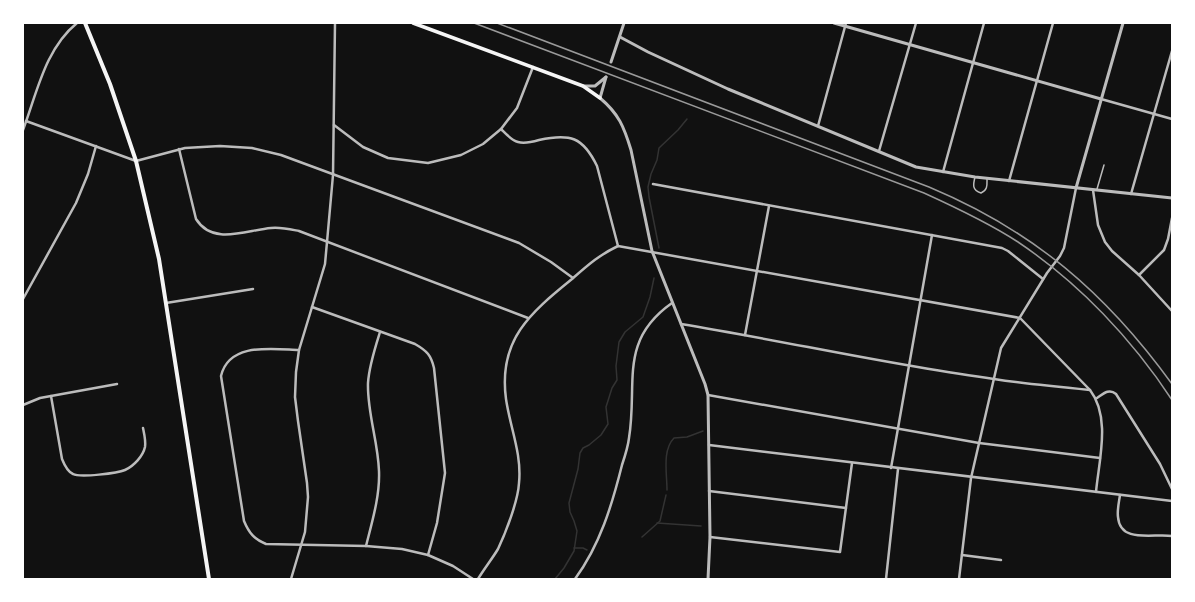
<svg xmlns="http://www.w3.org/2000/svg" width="1195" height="602" font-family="'IBM Plex Serif',serif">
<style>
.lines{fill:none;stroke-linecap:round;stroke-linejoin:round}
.stream{stroke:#333;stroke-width:1.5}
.service{stroke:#bcbcbc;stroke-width:1.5}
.minor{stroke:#bcbcbc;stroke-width:2.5}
.tertiary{stroke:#bcbcbc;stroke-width:3}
.secondary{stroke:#f5f5f5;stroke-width:3.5}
.trunk{stroke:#f5f5f5;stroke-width:4}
.rail{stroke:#9a9a9a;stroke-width:1.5}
</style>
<rect width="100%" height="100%" fill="#111"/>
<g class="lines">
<g class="stream">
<polyline points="659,248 649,197 648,187 651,174 657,160 659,148 678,130 687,119"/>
<path d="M 667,490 C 667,474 662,450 674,438 L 687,437 L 703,431"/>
<polyline points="657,523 701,526"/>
<polyline points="642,537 660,521 666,495"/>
<polyline points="574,548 583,548 587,550"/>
<polyline points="555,579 564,568 574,551 577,531 574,521 570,512 569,503 578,469 580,453 583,448 589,445 601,435 608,424 606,407 612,388 617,380 616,366 619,342 625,332 643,317 650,297 654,278"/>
</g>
<g class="service">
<path d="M 975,177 C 973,185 972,190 981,193 C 988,190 987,185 987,178"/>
<polyline points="1097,189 1104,165"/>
</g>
<g class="minor">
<polyline points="1101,99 1172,119"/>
<polyline points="26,121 136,161 185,148 220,146 252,148 281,155 519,243 551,262 573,278"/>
<polyline points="334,125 363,147 388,158 428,163 461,155 483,144 501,129 517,108 533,67"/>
<polyline points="818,126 846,23"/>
<path d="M 501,129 C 506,134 511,140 518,142 C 525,144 532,142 539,140 C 570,133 583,137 597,166 L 618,246"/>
<path d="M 23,130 C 37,93 45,49 77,23"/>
<path d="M 179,149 L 196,219 C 213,246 246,230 271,228 C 281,227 289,229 299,231 L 528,318"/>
<polyline points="879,151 916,23"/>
<polyline points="943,172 984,23"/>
<polyline points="1009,181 1053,23"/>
<polyline points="653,184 1002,248 1008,251 1043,279"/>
<polyline points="1093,190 1098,225 1105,242 1112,251 1139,275 1172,311"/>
<polyline points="1131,194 1172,51"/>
<polyline points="1139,275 1164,250 1168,239 1172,218"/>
<polyline points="23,299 76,203 88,174 96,146"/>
<polyline points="166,303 253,289"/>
<path d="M 312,307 L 415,344 C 427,351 431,355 434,368 L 445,473 L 437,523 L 428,555"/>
<path d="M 681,324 C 785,341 889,365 994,379 C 1026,384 1058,387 1090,390"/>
<polyline points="745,335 769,206"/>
<path d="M 299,350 C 272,349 229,342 221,376 L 244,521 C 249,533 254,539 266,544 L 366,546 L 402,549 L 428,555 L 453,566 L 473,579"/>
<polyline points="708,395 979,443 1100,458"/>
<path d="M 51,396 L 62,459 C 64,464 68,472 73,474 C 80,478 118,473 125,470 C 134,466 143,456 145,447 C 146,441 144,433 143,428"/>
<path d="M 1097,398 C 1103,394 1109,388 1116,394 L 1160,464 L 1172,489"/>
<polyline points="23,405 40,398 117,384"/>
<polyline points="709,445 1172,501"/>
<polyline points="891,468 932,235"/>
<polyline points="709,491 846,508"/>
<path d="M 1120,495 C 1119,502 1117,510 1118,517 C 1120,544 1154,533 1172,536"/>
<polyline points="710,537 840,552 852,463"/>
<path d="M 366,546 C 372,522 380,496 379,471 C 378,441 367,412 368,383 C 369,366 375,348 380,332"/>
<polyline points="962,555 1001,560"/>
<polyline points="291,579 305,532 308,497 307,483 298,421 295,397 296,372 299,350 325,264 327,242 333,175 335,23"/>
<path d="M 478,579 C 484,569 492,559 498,549 C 506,532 518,501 519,483 C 522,454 510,427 506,399 C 498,340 530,313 572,279 C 587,266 599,255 618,246 L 1020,318 L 1090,390 C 1111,417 1099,460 1096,492"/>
<path d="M 575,579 C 600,545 612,505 622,465 C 625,456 628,447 629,438 C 638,383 618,341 672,303"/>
<polyline points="886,579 898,469"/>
<polyline points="959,579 971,478 1001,348 1047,273 1060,256 1064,248 1076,188"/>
</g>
<g class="tertiary">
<polyline points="834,23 1101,99"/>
<polyline points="620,37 648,52 728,89 916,167 975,177 1172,198"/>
<polyline points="611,62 624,23"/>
<path d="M 606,77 L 600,98 C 619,114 624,127 631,150 L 652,251 L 705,384 L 708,395 L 710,537 L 708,579"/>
<polyline points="583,86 595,86 606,77"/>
<polyline points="1076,188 1123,23"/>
</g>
<polyline class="secondary" points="413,23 583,86 600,98"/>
<polyline class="trunk" points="85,23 110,84 136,161 159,259 209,579"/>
<g class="rail">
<path d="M 474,23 L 924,193 C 957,208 989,223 1018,242 C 1079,283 1132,339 1172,400"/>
<path d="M 497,23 L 929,187 C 1034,231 1106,293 1172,384"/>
</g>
</g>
<rect width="1195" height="602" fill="none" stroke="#ffffff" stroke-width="48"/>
</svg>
